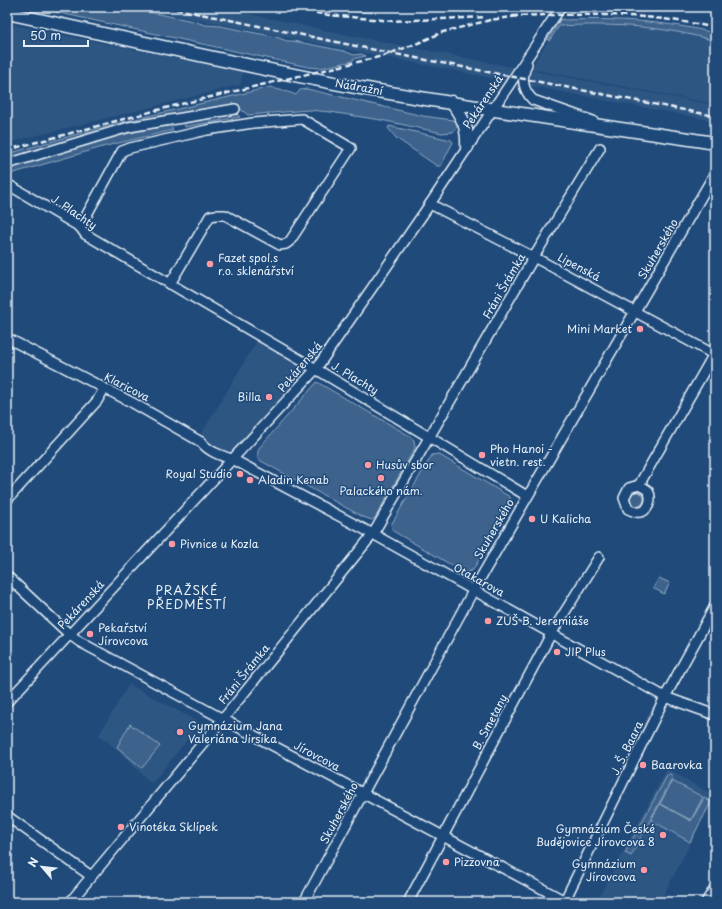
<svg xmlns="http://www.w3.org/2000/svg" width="722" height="909" font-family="'Playpen Sans',sans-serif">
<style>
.built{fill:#2e5683}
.green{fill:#3c628c;stroke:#92aac2}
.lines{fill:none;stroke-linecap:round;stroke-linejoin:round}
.minor-casing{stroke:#e8f1f8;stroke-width:12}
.major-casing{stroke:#e8f1f8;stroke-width:15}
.minor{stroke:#1f4a7a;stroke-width:9}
.major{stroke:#1f4a7a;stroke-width:12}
.rail{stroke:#e8f1f8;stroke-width:2.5;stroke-dasharray:6 3;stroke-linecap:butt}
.poi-dot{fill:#ff9aa2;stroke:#1f4a7a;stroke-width:1.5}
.labels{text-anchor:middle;stroke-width:3;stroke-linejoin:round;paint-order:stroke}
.street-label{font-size:11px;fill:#e8f1f8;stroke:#1f4a7a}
.poi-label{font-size:11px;fill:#e8f1f8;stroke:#1f4a7a;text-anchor:start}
.neighbourhood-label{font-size:12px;letter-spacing:1px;fill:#e8f1f8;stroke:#1f4a7a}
</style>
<rect width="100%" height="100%" fill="#1f4a7a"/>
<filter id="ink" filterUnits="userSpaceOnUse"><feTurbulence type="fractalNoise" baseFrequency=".025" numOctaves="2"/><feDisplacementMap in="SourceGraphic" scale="8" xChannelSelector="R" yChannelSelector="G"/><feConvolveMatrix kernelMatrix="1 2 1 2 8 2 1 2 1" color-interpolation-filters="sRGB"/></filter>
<g filter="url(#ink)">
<g class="built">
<polygon points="133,7 216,7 333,32 496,64 715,105 715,121 536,87"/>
<polygon points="590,24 630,25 666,28 715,39 715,104 531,69 557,26"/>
<polygon points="14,25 243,72 240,85 7,143 7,36"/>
<polygon points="258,339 310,370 232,454 199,438"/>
<polygon points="129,684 198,722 199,725 155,780 151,783 114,747 99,735"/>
<polygon points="667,769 715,796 715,799 701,823 660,902 601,902 598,900 599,897"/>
</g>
<g class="green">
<polygon points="32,7 119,7 134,10 144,11 193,21 205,25 220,26 276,37 287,41 293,41 344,51 354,55 361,54 366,56 353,59 353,61 320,68 308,67"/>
<polygon points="308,7 368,7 372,13 321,9"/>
<path d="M 561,19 L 565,20 C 615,18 666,21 715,33 L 715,41 C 665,26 611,23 559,26 L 549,41 L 548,39 Z"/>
<path d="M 271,87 C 279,91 288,91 296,95 L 300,90 L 307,89 L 423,116 L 453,120 L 460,123 L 453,132 L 442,133 L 381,120 L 330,112 L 308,110 L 248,115 L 239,108 L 221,106 L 160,117 L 119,127 L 61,143 L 7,160 L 7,154 L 106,126 Z"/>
<polygon points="234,112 240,117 185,127 184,121"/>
<path d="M 168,125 L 171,125 L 173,130 L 106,146 L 7,175 L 7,169 C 60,152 113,135 168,125 Z"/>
<polygon points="389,126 451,140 453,142 441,166 437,166 396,138 388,128"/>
<path d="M 317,382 L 408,435 L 414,440 L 415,448 L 375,518 L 372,520 L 363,517 L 261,461 C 257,457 257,453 259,448 Z"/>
<polygon points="438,454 510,497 511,504 473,570 465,573 393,531 391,525 432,455"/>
<circle cx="637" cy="499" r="7"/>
<polygon points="659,578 670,583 664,594 653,588"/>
<polygon points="130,724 160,746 142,768 117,747"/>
<polygon points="668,774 673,777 631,856 625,853"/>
<polygon points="672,781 703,797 691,820 660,804"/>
<polygon points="704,798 711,802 690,842 651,820 660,804 691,821"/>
</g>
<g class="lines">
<g class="minor-casing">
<g id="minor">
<path d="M 527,64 C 521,78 522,89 533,100 L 593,121"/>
<polyline points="7,164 129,127 235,109"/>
<polyline points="7,184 80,227 85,234 316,369 527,496"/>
<polyline points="430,204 543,262 715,355"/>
<polyline points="80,227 122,151 130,148 207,130 253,123 302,119 351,148 290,241 286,244 280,245 225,215 216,215 210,216 170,284"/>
<path d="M 7,338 L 133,403 L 201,442 C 209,452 222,456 234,460 L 373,534 L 665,697 L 715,715"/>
<path d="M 639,485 C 642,487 646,488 648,491 C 653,499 648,514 637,512 C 634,512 630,510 628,509 L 624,498 L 629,488 L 639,485 L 714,354"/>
<polyline points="7,500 97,401 104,389"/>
<polyline points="7,576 69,634 80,642 223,719 567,902"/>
<polyline points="7,702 316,369 430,204 561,7"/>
<polyline points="7,816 91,876"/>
<polyline points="70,902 223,719 373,534 534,257 600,148"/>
<polyline points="304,902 473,591 715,173"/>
<polyline points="408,902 551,634 599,557"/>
<polyline points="564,902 665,697 715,606"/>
<polyline points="706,902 715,888"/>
</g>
</g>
<g class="major-casing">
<g id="major">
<path d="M 7,13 C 125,38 242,66 361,88 C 479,109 597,125 715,143"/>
<path d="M 452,102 C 463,119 468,127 467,147"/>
</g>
</g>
<use href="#minor" class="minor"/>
<use href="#major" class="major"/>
<g class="rail">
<polyline points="167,7 380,51 715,116"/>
<polyline points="280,7 329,15 393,21 486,17"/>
<path d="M 512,16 C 581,14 647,12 715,28"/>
<polyline points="7,150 173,106 383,56 418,43 443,32 490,20 518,16"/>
</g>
</g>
</g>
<g class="poi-dot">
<circle cx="210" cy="264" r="4"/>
<circle cx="640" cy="329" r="4"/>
<circle cx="269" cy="397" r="4"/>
<circle cx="482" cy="455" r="4"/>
<circle cx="368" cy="465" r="4"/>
<circle cx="240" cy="474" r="4"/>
<circle cx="381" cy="478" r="4"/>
<circle cx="250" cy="480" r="4"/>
<circle cx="532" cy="519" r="4"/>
<circle cx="172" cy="544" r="4"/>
<circle cx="488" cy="621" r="4"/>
<circle cx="90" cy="634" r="4"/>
<circle cx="557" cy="652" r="4"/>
<circle cx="180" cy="732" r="4"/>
<circle cx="643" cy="765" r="4"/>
<circle cx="121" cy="827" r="4"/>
<circle cx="663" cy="835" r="4"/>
<circle cx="446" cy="862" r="4"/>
<circle cx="644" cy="870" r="4"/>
</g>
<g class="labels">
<g class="street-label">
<text transform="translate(359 87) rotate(10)" y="4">Nádražní</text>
<text transform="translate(483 102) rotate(-56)" y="4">Pekárenská</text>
<text transform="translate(74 212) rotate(34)" y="4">J. Plachty</text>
<text transform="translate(658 249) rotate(-60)" y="4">Skuherského</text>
<text transform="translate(579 267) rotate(28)" y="4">Lipenská</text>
<text transform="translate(504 286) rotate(-60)" y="4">Fráni Šrámka</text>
<text transform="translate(300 367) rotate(-50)" y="4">Pekárenská</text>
<text transform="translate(355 378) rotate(31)" y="4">J. Plachty</text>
<text transform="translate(127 387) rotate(27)" y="4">Klaricova</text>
<text transform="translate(494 529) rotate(-60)" y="4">Skuherského</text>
<text transform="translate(479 580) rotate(29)" y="4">Otakarova</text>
<text transform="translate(81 605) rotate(-47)" y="4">Pekárenská</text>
<text transform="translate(244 674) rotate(-51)" y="4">Fráni Šrámka</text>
<text transform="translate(490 722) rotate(-62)" y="4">B. Smetany</text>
<text transform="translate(627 748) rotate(-64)" y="4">J. Š. Baara</text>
<text transform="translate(317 756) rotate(28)" y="4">Jírovcova</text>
<text transform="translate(339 813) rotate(-62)" y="4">Skuherského</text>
</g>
<g class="poi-label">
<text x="218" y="262">Fazet spol.s<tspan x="218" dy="13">r.o. sklenářství</tspan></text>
<text x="632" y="333" text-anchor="end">Mini Market</text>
<text x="261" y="401" text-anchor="end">Billa</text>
<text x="490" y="453">Pho Hanoi -<tspan x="490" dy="13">vietn. rest.</tspan></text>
<text x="376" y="469">Husův sbor</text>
<text x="232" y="478" text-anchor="end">Royal Studio</text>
<text x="258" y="484">Aladin Kenab</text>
<text x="381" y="495" text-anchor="middle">Palackého nám.</text>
<text x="540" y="523">U Kalicha</text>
<text x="180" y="548">Pivnice u Kozla</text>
<text x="496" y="625">ZUŠ B. Jeremiáše</text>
<text x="98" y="632">Pekařství<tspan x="98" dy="13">Jírovcova</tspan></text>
<text x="565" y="656">JIP Plus</text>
<text x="188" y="730">Gymnázium Jana<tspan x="188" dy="13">Valeriána Jirsíka</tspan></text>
<text x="651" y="769">Baarovka</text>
<text x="129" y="831">Vinotéka Sklípek</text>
<text x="655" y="833" text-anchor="end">Gymnázium České<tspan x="655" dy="13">Budějovice Jírovcova 8</tspan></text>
<text x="454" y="866">Pizzovna</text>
<text x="636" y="868" text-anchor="end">Gymnázium<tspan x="636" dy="13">Jírovcova</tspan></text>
</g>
<g class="neighbourhood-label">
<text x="187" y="595">PRAŽSKÉ<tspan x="187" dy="14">PŘEDMĚSTÍ</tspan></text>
</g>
</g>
<rect width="722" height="909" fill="none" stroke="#1f4a7a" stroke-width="24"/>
<rect x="12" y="12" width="698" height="885" fill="none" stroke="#e8f1f8" stroke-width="1.5" filter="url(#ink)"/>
<g transform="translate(42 867) rotate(298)" stroke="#1f4a7a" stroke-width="3" paint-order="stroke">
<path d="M0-3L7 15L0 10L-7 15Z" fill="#e8f1f8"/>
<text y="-6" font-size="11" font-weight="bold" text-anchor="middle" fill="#e8f1f8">N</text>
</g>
<path d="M24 40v6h64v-6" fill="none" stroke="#e8f1f8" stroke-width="2"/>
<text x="30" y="40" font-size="12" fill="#e8f1f8" stroke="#1f4a7a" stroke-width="3" paint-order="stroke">50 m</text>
</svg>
